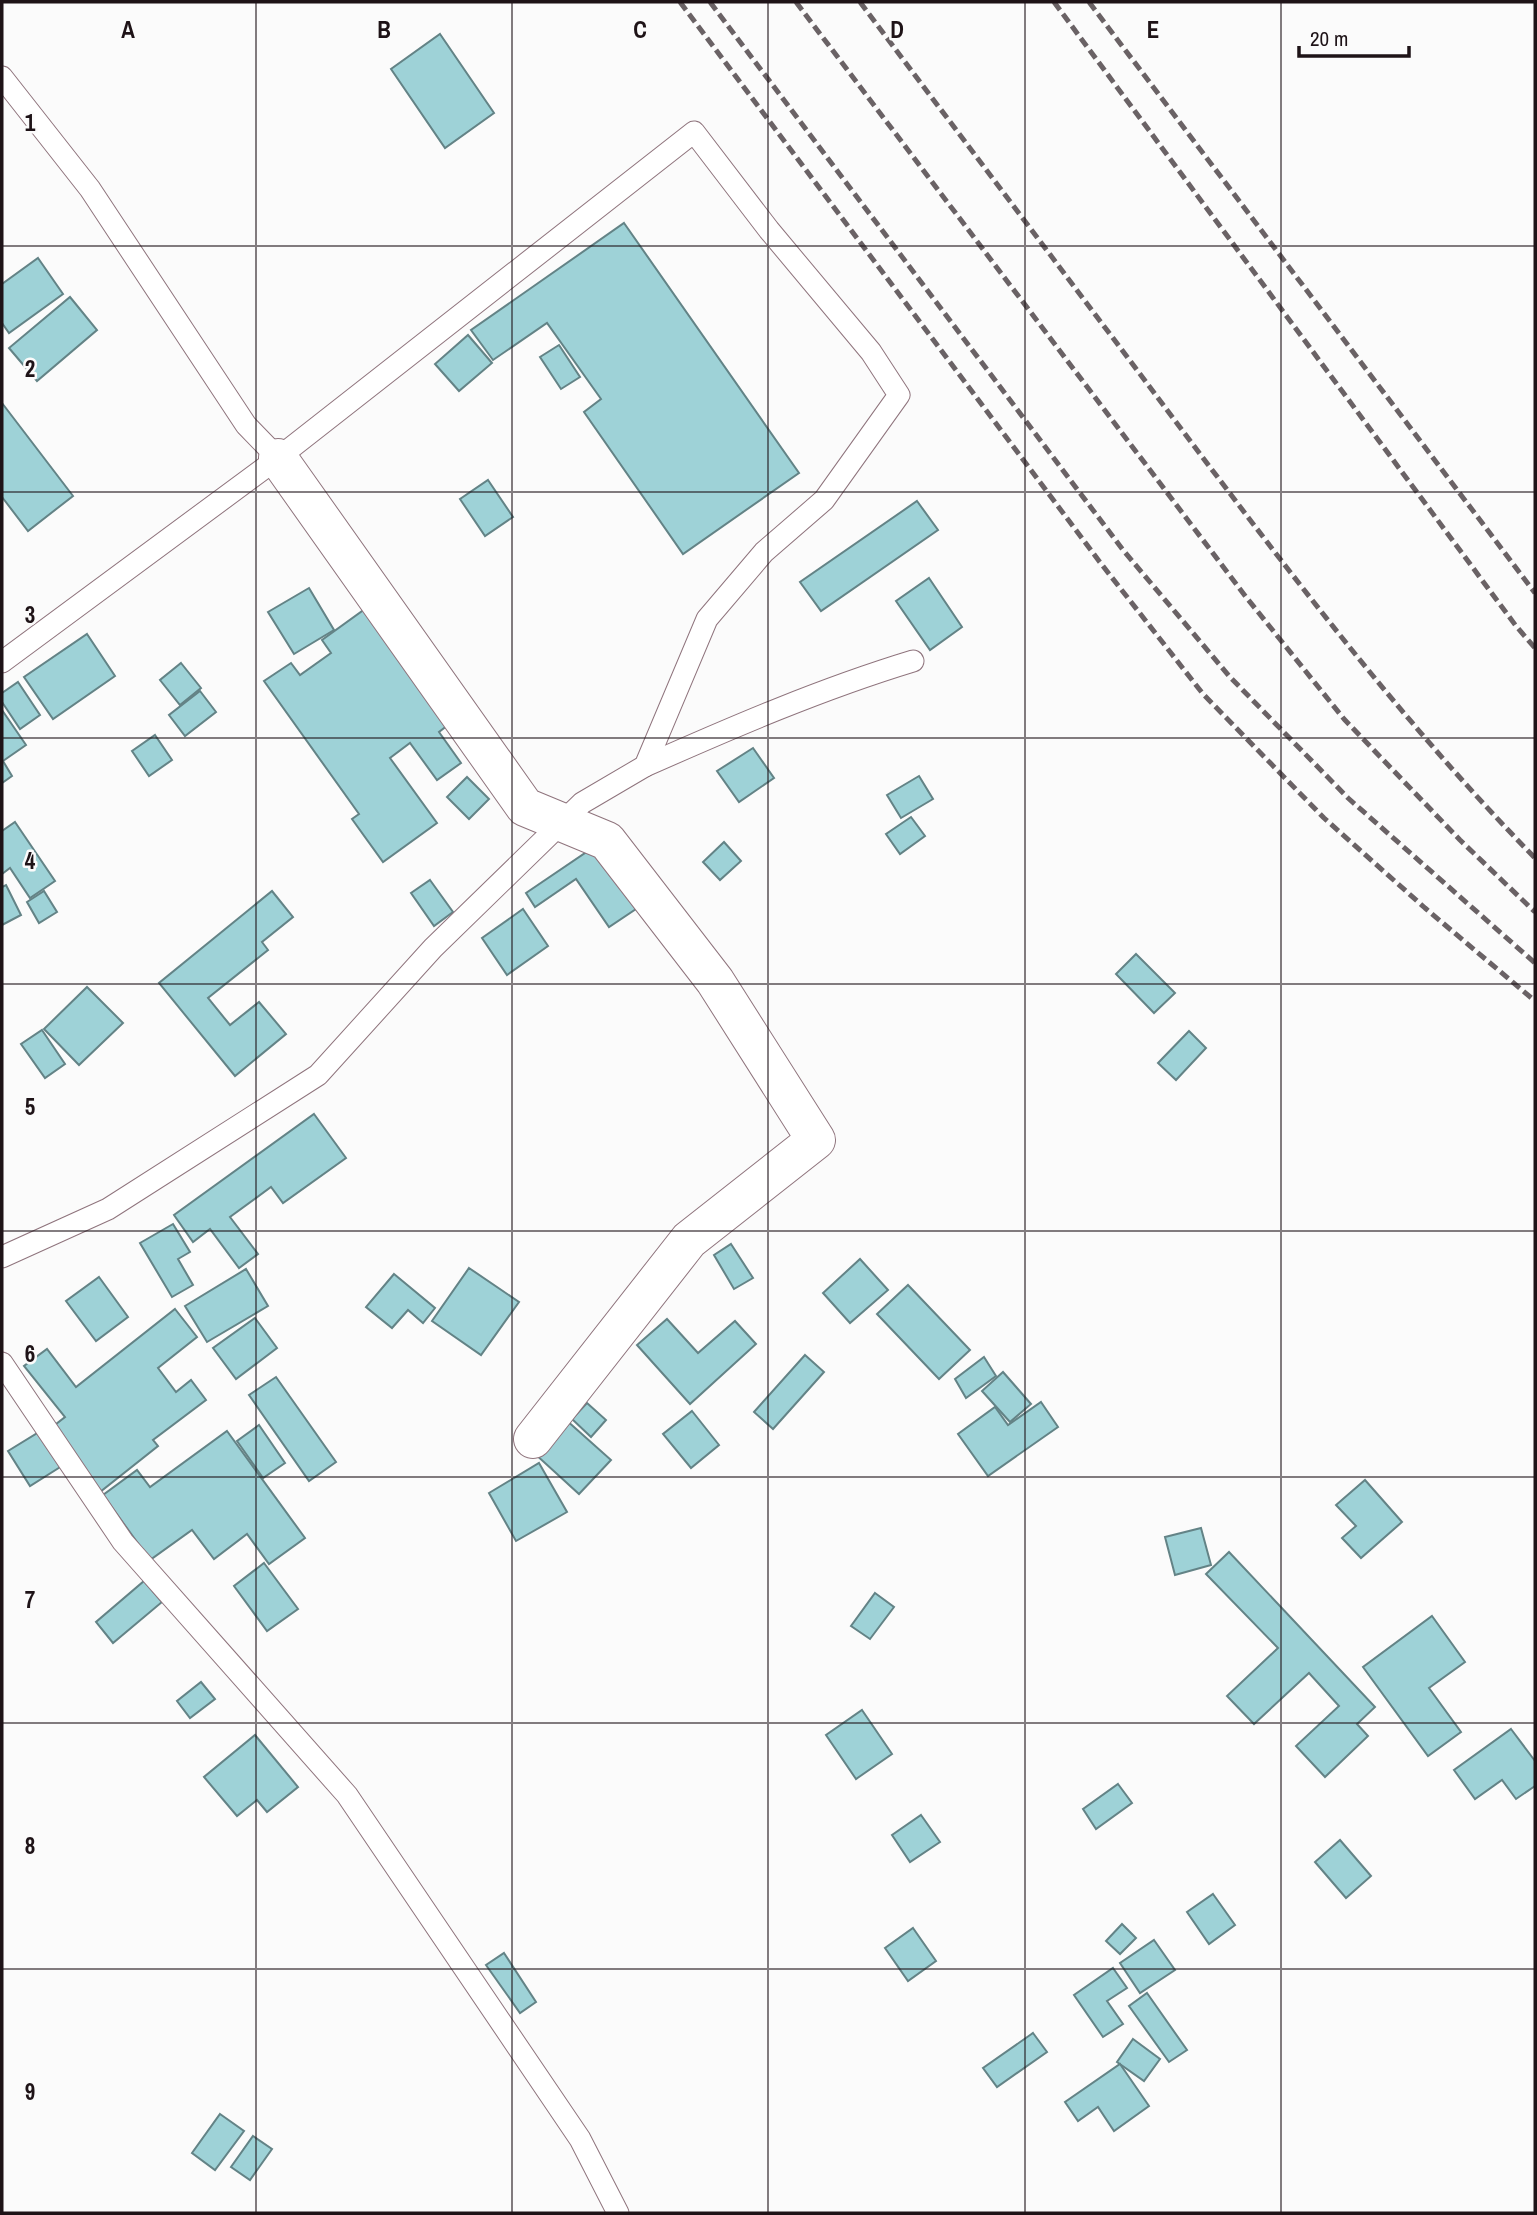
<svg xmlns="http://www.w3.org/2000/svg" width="1537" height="2215" font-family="'Archivo Narrow',sans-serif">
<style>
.building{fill:#9ed2d7;stroke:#638386;stroke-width:2}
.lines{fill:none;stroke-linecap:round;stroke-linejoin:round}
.lane-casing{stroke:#8f747d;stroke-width:23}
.street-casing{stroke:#8f747d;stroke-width:40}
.lane{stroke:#fff;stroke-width:21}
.street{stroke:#fff;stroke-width:38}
.rail{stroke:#6a6265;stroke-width:5;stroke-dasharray:10 5;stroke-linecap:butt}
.grid{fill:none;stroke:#1e1317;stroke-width:2;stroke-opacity:0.55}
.grid-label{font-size:23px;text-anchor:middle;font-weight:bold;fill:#1e1317;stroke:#fbfbfb;stroke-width:5;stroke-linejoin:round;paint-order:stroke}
</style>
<rect width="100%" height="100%" fill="#fbfbfb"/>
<g class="building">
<polygon points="440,34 494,113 445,148 391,69"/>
<polygon points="624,223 799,473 683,554 584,412 601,399 547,323 493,360 471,330"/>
<polygon points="38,258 63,294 9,333 2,323 2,284"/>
<polygon points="70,297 97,330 37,381 9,348"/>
<polygon points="468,335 492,363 459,391 435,364"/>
<polygon points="559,345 580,377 561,389 540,357"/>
<polygon points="2,403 73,496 28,531 2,497"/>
<polygon points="488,480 513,517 485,536 460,499"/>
<polygon points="917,501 938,530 821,611 800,582"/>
<polygon points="929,578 962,627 930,650 896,601"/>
<polygon points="309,588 334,630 294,654 268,612"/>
<polygon points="365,609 448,725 439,732 461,763 437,780 410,743 390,758 437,823 383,862 352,819 359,814 264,681 291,663 300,675 331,653 322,640"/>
<polygon points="87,634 115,676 53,719 24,677"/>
<polygon points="181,663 201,688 180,705 160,680"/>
<polygon points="18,682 40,715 20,729 2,702 2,693"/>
<polygon points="200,691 216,712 185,736 169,715"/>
<polygon points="2,710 26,745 3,761 12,776 2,783"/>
<polygon points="155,735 172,760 149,776 132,751"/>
<polygon points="753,748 774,778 739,802 717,771"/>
<polygon points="919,776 933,799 901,818 887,795"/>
<polygon points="467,777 489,799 469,819 447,797"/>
<polygon points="911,817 925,836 900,854 886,834"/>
<polygon points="15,822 55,881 30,898 10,868 2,874 2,831"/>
<polygon points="724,842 741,861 720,880 703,862"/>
<polygon points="594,847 636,909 609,927 576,879 535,907 526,893"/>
<polygon points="430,880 453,912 434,926 411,893"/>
<polygon points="6,885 21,915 2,925 2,887"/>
<polygon points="44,891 57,912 39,923 27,902"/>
<polygon points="272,891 293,917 262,942 268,950 208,998 230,1025 259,1002 286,1034 235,1076 159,983"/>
<polygon points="523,909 548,946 507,975 482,938"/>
<polygon points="1136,954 1175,993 1154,1013 1116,974"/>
<polygon points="87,987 123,1023 79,1065 44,1029"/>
<polygon points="42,1030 65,1064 45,1078 21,1044"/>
<polygon points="1189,1031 1206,1048 1176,1080 1158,1063"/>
<polygon points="314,1114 346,1158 283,1203 271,1187 230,1217 258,1254 239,1268 210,1229 193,1242 174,1215"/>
<polygon points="173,1224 190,1252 178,1259 193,1285 172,1297 140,1243"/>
<polygon points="731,1244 753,1278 734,1289 714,1255"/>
<polygon points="860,1259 888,1290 850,1323 823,1293"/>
<polygon points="469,1268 519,1302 481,1355 432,1321"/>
<polygon points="246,1269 268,1306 207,1342 185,1306"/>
<polygon points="394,1274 435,1308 423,1323 408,1310 392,1328 366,1307"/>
<polygon points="99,1277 128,1317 96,1341 66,1301"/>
<polygon points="908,1285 970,1350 939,1379 877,1314"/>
<polygon points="175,1309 197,1337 158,1368 176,1392 191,1380 206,1400 153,1440 158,1446 100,1492 51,1428 65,1417 24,1366 47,1349 76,1387"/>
<polygon points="255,1318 277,1348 236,1379 213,1348"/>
<polygon points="667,1319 698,1353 735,1321 756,1344 690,1404 637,1345"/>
<polygon points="805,1355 824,1372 773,1429 754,1412"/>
<polygon points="984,1357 996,1376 966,1398 955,1379"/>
<polygon points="1003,1372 1031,1404 1010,1422 982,1391"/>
<polygon points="276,1377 336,1462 309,1481 249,1395"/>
<polygon points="1041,1402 1058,1427 988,1476 958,1434 995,1407 1008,1425"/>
<polygon points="587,1403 606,1420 591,1437 572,1419"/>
<polygon points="692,1411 719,1445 691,1468 663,1434"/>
<polygon points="565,1419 611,1460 579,1494 534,1453"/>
<polygon points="259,1425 285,1463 263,1478 237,1441"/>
<polygon points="44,1429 65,1464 30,1486 8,1451"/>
<polygon points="227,1431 305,1538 269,1564 247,1534 214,1559 192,1530 150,1560 103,1495 137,1470 150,1487"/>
<polygon points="539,1463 567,1512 516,1541 489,1493"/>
<polygon points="1365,1480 1402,1522 1361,1558 1342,1538 1356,1526 1336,1505"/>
<polygon points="1201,1528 1211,1565 1175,1575 1165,1537"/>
<polygon points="1229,1552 1375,1707 1357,1724 1368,1736 1325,1777 1296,1746 1339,1706 1309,1673 1254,1724 1227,1696 1278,1648 1206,1574"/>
<polygon points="264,1563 298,1609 267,1631 234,1586"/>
<polygon points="144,1581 162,1602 113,1643 96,1622"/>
<polygon points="875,1593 894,1607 870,1639 851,1626"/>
<polygon points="1432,1616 1465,1662 1429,1688 1461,1732 1428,1756 1363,1667"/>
<polygon points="201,1682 215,1699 190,1718 177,1701"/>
<polygon points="862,1710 892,1754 856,1779 826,1735"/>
<polygon points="1511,1729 1535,1761 1535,1786 1516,1799 1502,1780 1475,1799 1454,1770"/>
<polygon points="255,1735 298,1787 267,1812 257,1800 237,1816 204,1777"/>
<polygon points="1118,1784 1132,1803 1096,1829 1083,1809"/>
<polygon points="921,1815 940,1842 910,1862 892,1835"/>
<polygon points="1340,1840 1371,1876 1346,1898 1315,1862"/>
<polygon points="1213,1894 1235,1925 1209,1944 1187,1912"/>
<polygon points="1122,1924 1136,1938 1120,1954 1106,1941"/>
<polygon points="913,1928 936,1961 908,1981 885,1948"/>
<polygon points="1154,1940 1175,1970 1140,1993 1120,1963"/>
<polygon points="504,1953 536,2002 520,2013 486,1965"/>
<polygon points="1113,1968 1127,1988 1107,2001 1123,2024 1103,2037 1074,1995"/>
<polygon points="1147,1993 1187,2050 1169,2062 1129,2006"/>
<polygon points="1033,2033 1047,2052 997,2087 983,2068"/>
<polygon points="1133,2039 1160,2059 1144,2081 1117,2062"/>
<polygon points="1120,2064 1149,2106 1114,2131 1098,2107 1078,2121 1065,2102"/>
<polygon points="220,2114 244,2131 215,2170 192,2153"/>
<polygon points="253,2136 272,2149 250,2180 231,2167"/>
</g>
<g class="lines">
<g class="lane-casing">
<g id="lane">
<polyline points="2,77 90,189 246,425 278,458 694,132 769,230 871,352 899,395 824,500 764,552 707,619 645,766 582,803 433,948 318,1075 108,1209 2,1257"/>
<polyline points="2,662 278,458"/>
<path d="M 645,766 C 733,727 821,689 913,661"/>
<polyline points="2,1363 123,1542 347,1795 580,2139 618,2213"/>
</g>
</g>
<g class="street-casing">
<polyline id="street" points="278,458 525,807 607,841 715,981 816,1140 689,1240 533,1439"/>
</g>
<use href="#lane" class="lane"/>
<use href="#street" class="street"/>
<g class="rail">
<polyline points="680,2 1099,561 1203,694 1324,818 1425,908 1535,1001"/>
<polyline points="710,2 1123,550 1230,677 1348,798 1535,963"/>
<polyline points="796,2 1246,597 1344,719 1460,840 1535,912"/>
<path d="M 860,2 C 965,142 1071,282 1176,422 C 1289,572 1403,723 1535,858"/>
<polyline points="1054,2 1516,626 1535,648"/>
<polyline points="1089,2 1535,593"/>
</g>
</g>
<path class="grid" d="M 256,2 L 256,2213M 512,2 L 512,2213M 768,2 L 768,2213M 1025,2 L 1025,2213M 1281,2 L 1281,2213M 2,246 L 1535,246M 2,492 L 1535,492M 2,738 L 1535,738M 2,984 L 1535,984M 2,1231 L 1535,1231M 2,1477 L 1535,1477M 2,1723 L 1535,1723M 2,1969 L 1535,1969"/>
<g class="grid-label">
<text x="128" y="38">A</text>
<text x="384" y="38">B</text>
<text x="640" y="38">C</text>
<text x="897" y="38">D</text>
<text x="1153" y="38">E</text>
<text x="30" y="131">1</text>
<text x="30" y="377">2</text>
<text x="30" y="623">3</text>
<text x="30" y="869">4</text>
<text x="30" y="1115">5</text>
<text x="30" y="1362">6</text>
<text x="30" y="1608">7</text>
<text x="30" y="1854">8</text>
<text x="30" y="2100">9</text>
</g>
<rect width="1537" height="2215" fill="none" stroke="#1e1317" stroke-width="7"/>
<path d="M1299 46v10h110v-10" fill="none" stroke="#1e1317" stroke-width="3.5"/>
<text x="1310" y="46" font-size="21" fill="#1e1317" stroke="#fbfbfb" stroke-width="5" paint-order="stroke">20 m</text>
</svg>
